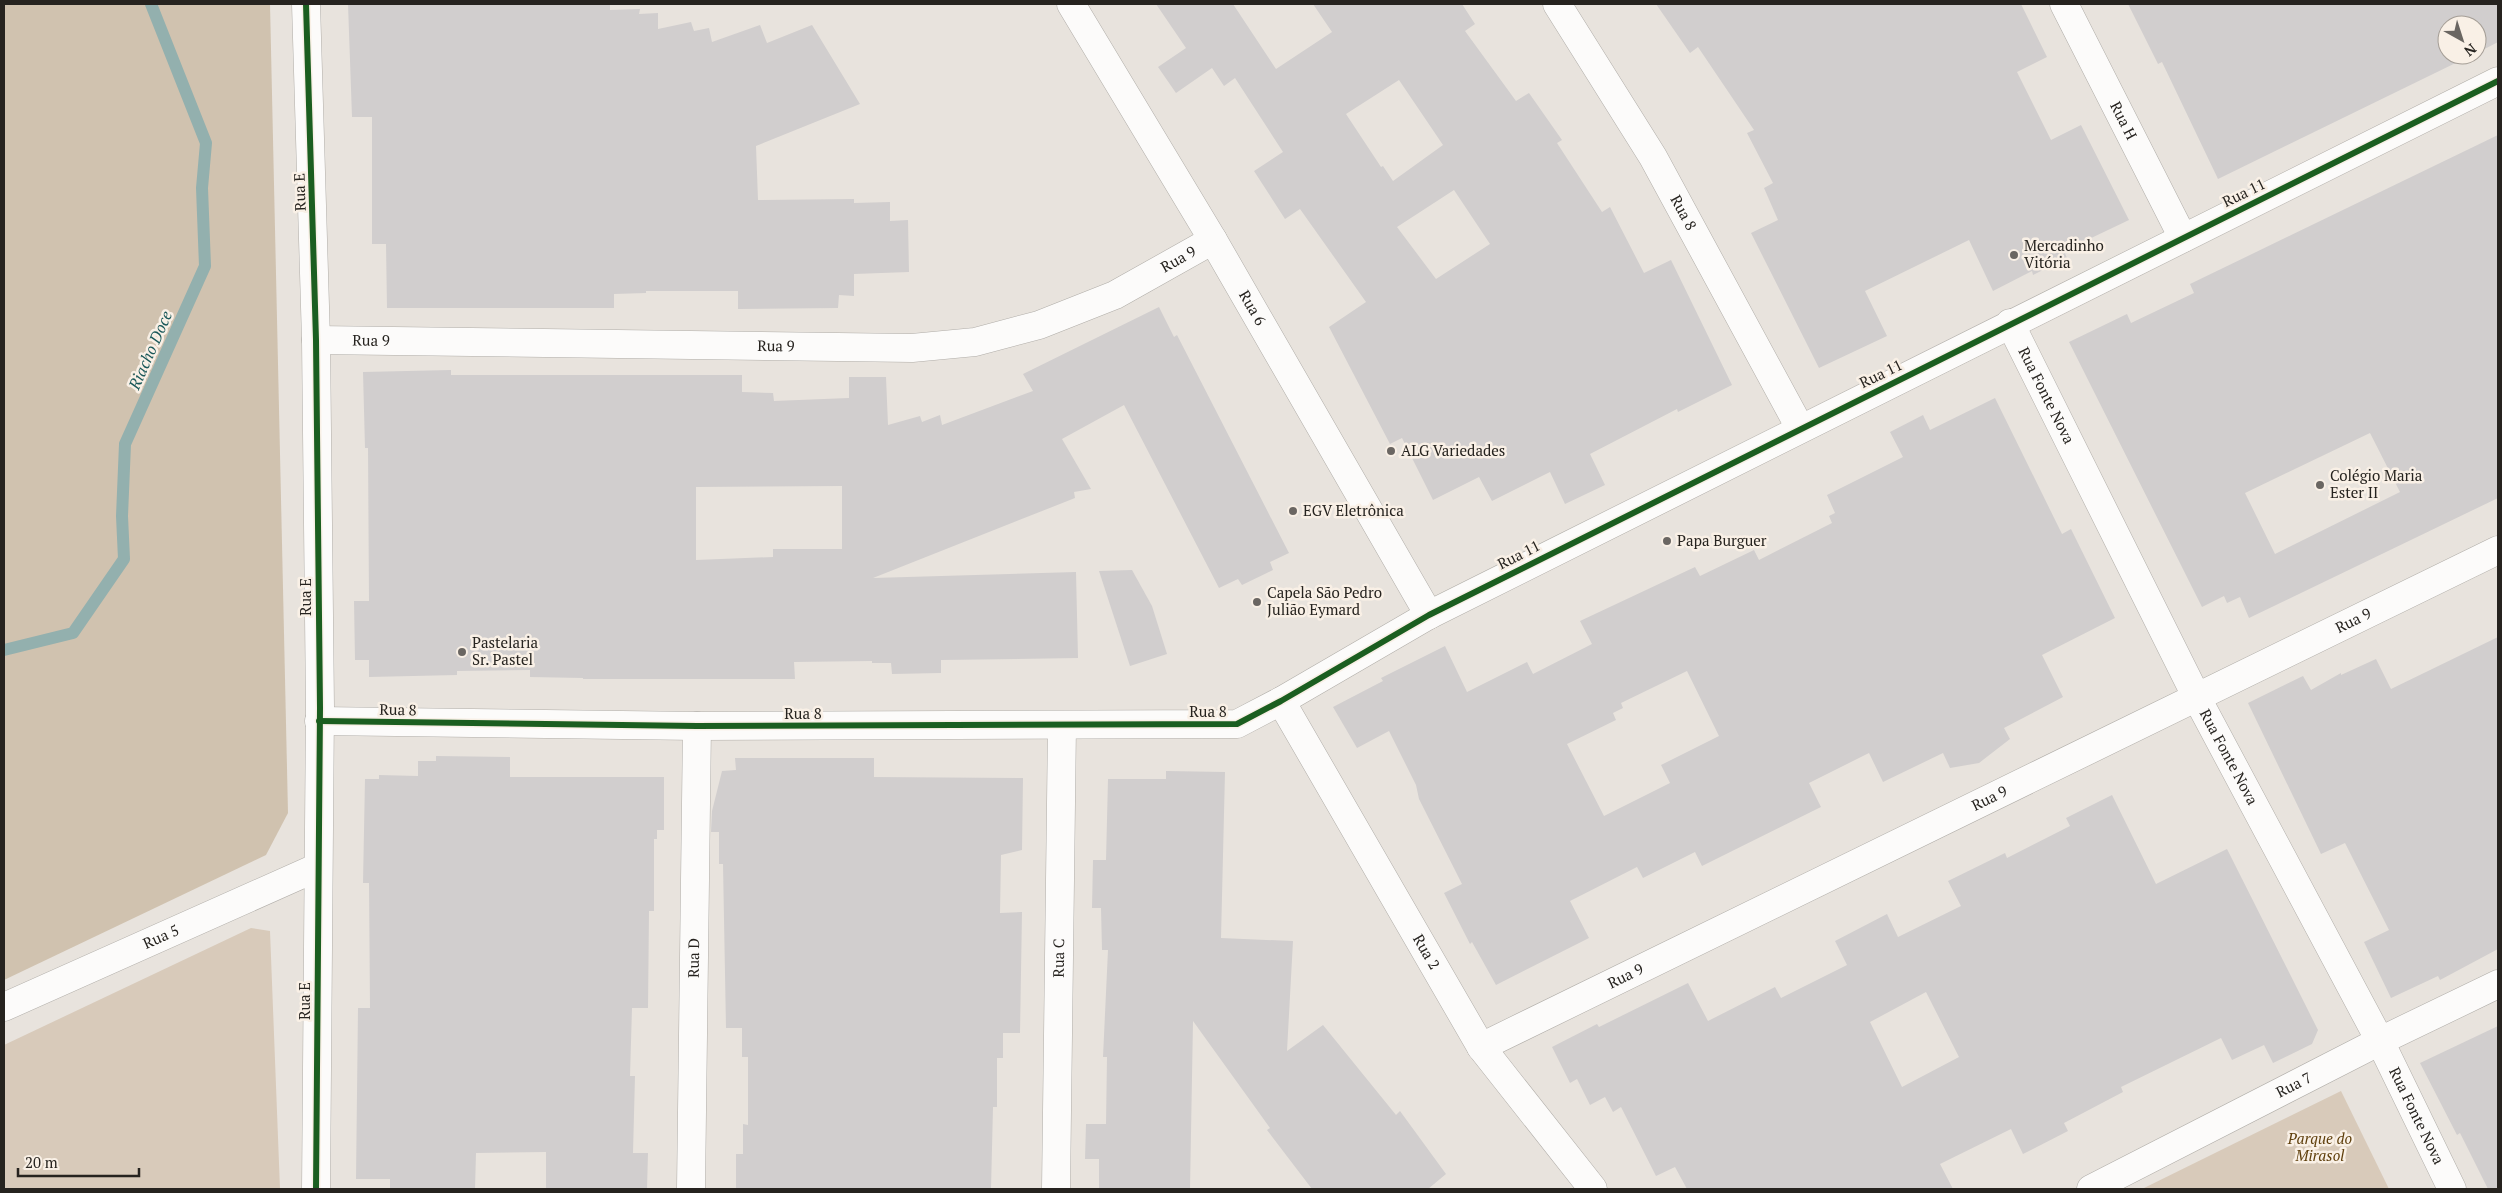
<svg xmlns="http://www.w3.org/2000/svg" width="2502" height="1193" font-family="'PT Serif',serif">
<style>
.green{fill:#d8caba}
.forest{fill:#d0c2af}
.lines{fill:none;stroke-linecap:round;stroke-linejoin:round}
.stream{stroke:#93b0ae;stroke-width:12}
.building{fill:#d1cece;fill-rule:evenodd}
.minor-casing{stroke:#b0ada8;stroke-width:29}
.minor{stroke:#fcfbfa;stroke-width:28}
.cycleway-casing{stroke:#f9f0e6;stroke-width:9}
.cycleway{stroke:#1b5e20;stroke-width:6}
.poi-dot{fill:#6a6662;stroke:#f9f0e6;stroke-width:2}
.labels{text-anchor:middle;stroke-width:5;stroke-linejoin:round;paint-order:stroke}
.street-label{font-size:15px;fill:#26231f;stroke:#f9f0e6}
.poi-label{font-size:15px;fill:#26231f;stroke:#f9f0e6;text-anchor:start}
.park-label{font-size:15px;font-style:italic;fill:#5f3f0c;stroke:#f9f0e6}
.water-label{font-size:16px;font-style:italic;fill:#1a5859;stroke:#f9f0e6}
</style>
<rect width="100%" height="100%" fill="#e8e3dd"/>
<g class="green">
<polygon points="251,928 270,931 280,1189 4,1189 4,1045"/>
<polygon points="2341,1091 2389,1189 2142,1189"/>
</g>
<polygon class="forest" points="4,4 270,4 288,813 266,855 4,980"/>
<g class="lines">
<polyline class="stream" points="4,650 73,633 124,559 122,516 125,444 205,266 202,188 206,143 151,4"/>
</g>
<g class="building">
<polygon points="348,4 610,4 610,10 640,9 639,14 658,13 658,29 691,22 694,31 709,28 712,42 760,25 767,43 812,25 860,104 756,146 758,200 854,199 854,203 890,202 890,221 908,220 909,272 854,274 854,296 839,295 838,308 738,309 738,291 646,291 646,293 614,294 614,308 387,308 386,244 372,244 372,117 352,117"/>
<path d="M 1156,4 L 1233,4 L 1276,69 L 1332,32 L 1313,4 L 1462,4 L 1475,24 L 1465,31 L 1516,101 L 1529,93 L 1562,140 L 1557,143 L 1602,212 L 1610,207 L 1644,273 L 1671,260 L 1732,385 L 1678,412 L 1677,409 L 1590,454 L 1605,485 L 1565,504 L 1550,472 L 1492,501 L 1479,477 L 1433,500 L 1402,438 L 1390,444 L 1329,327 L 1366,302 L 1300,209 L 1285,219 L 1254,171 L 1283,152 L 1235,78 L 1224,86 L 1212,68 L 1176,93 L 1158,67 L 1186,48 ZM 1399,80 L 1443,145 L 1393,181 L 1383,166 L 1381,167 L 1346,114 ZM 1454,190 L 1490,244 L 1436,279 L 1397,227 Z"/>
<polygon points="1656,4 2021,4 2047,57 2017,72 2051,140 2081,125 2129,220 2064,251 2067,258 2033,275 2032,271 1993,291 1969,240 1865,291 1887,336 1819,368 1751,233 1778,220 1764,188 1773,183 1747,133 1754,130 1698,47 1690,53"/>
<polygon points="2128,4 2498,4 2498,42 2477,53 2477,25 2447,25 2447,55 2472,55 2218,179 2162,62 2158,64"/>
<path d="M 2498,135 L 2498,498 L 2249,618 L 2240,597 L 2227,603 L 2224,596 L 2202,607 L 2069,342 L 2127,314 L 2131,323 L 2194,293 L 2190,284 ZM 2370,433 L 2400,492 L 2275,554 L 2245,493 Z"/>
<path d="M 1159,307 L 1174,337 L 1177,335 L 1289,553 L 1270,562 L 1273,570 L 1242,585 L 1238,579 L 1219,588 L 1124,405 L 1062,439 L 1091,489 L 1074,492 L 1075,498 L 873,578 L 1076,572 L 1078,658 L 941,660 L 941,673 L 892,674 L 891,663 L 872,663 L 872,661 L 794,662 L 795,679 L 583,679 L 583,678 L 530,677 L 530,670 L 457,671 L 457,675 L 369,677 L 369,660 L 355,660 L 354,601 L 369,601 L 368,448 L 365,448 L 363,372 L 451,370 L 451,375 L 742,375 L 742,392 L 773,393 L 774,401 L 849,398 L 849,377 L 886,377 L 888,425 L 920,416 L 922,422 L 940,415 L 942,425 L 1033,391 L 1023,374 ZM 842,486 L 842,549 L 773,549 L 773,557 L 696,560 L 696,487 Z"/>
<path d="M 1995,398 L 2062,534 L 2071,529 L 2115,618 L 2042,655 L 2063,697 L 2004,728 L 2010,739 L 1979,763 L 1950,768 L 1943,753 L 1883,782 L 1869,753 L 1809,783 L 1821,807 L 1702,866 L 1695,852 L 1643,878 L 1637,867 L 1570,901 L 1589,938 L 1496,985 L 1472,942 L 1470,944 L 1444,893 L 1462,884 L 1419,799 L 1416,785 L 1389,731 L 1357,748 L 1333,707 L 1383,681 L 1381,678 L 1445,646 L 1467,692 L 1527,662 L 1533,674 L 1592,644 L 1580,621 L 1695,567 L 1700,576 L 1754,550 L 1759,560 L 1832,523 L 1829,516 L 1835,513 L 1827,495 L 1903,457 L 1890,432 L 1923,415 L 1930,430 ZM 1687,671 L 1719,736 L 1661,765 L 1670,783 L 1604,816 L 1567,744 L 1616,720 L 1613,713 L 1623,708 L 1621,703 Z"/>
<polygon points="1132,570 1152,606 1167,654 1130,666 1099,571"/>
<polygon points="2498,637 2498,949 2440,980 2438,976 2391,998 2364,942 2389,930 2345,843 2321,854 2248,703 2303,676 2311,690 2341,673 2341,675 2376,659 2391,689"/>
<polygon points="436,756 510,757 510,777 664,777 664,830 657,830 657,839 654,839 654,911 649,911 648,1008 632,1008 630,1076 635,1076 633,1153 648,1153 647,1189 546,1189 546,1152 476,1153 475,1189 390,1189 390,1179 356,1179 358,1008 370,1008 369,883 363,883 365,779 379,779 379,775 418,776 418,761 436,761"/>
<polygon points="735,758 874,758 874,777 1023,778 1022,850 1001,855 1000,913 1022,912 1020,1033 1003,1033 1003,1058 997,1058 997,1107 993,1107 991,1189 736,1189 736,1154 743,1154 743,1124 748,1125 748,1057 742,1057 742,1028 726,1028 723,864 719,864 719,832 711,832 712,811 722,771 736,770"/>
<polygon points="1166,771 1225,772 1221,938 1293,941 1287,1051 1323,1025 1396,1115 1400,1111 1446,1174 1428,1189 1312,1189 1267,1130 1270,1128 1193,1021 1190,1189 1099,1189 1099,1159 1085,1159 1086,1124 1106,1124 1107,1057 1103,1057 1108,950 1102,950 1101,908 1092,908 1093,860 1106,860 1108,779 1166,779"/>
<path d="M 2112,795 L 2156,884 L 2227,849 L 2318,1030 L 2312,1044 L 2273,1063 L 2264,1045 L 2232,1060 L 2221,1038 L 2121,1087 L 2123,1092 L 2064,1123 L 2068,1131 L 2023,1154 L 2011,1129 L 1940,1164 L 1953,1189 L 1687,1189 L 1675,1167 L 1656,1176 L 1621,1107 L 1613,1112 L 1605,1097 L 1590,1105 L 1577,1079 L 1570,1083 L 1552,1047 L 1597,1024 L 1599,1027 L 1688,983 L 1708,1021 L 1775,987 L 1781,998 L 1847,965 L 1835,941 L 1887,914 L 1898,937 L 1961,906 L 1948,881 L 2005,853 L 2007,858 L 2070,826 L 2066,818 ZM 1926,992 L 1959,1057 L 1902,1087 L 1870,1022 Z"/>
<polygon points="2498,1026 2498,1189 2488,1189 2460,1133 2457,1135 2420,1063"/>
</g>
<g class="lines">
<g class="minor-casing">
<g id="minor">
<polyline points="306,4 316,340 320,708 316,1189"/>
<path id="s1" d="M 1071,4 L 1213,240 L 1429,615"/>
<path id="s2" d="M 1557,4 L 1653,157 L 1800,428"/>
<path id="s3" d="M 2064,4 L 2183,238"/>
<path id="s4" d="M 2010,323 L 2197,698 L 2380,1041 L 2452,1189"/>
<path id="s5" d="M 316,340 L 912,348 L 975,342 L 1039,325 L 1115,295 L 1213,240"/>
<path id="s6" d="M 1281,701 L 1481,1047 L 1593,1189"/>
<polyline points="319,721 697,726 1237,724 1281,701 1429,615 2498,81"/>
<path id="s7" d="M 4,1007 L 318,867"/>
<path id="s8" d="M 1481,1047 L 2498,550"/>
<path id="s9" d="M 691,1189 L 697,726"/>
<path id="s10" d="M 1056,1189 L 1062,726"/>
<path id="s11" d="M 2091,1189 L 2380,1041 L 2498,984"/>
</g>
</g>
<use href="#minor" class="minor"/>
<g class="cycleway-casing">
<g id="cycleway">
<polyline points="306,4 316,340 320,708 316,1189"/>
<polyline points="319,721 697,726 1237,724 1281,701 1429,615 2498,81"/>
</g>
</g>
<use href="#cycleway" class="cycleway"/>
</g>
<g class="poi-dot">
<circle cx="2014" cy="255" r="5"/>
<circle cx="1391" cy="451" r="5"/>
<circle cx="2320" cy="485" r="5"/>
<circle cx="1293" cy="511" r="5"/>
<circle cx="1667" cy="541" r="5"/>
<circle cx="1257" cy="602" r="5"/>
<circle cx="462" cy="652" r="5"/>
</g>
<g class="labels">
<g class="street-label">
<text dy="5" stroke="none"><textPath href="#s3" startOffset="131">Rua H</textPath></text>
<text transform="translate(300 192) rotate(-92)" y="5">Rua E</text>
<text transform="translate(2244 193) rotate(-26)" y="5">Rua 11</text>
<text dy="5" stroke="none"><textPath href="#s2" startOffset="244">Rua 8</textPath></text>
<text dy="5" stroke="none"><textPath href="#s5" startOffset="880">Rua 9</textPath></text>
<text dy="5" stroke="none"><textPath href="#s1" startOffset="354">Rua 6</textPath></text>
<text dy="5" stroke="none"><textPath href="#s5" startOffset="55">Rua 9</textPath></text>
<text dy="5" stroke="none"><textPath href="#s5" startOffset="460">Rua 9</textPath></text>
<text transform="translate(1881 374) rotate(-26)" y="5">Rua 11</text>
<text dy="5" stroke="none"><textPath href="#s4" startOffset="81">Rua Fonte Nova</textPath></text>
<text transform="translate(1519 555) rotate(-27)" y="5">Rua 11</text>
<text transform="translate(306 597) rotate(-90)" y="5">Rua E</text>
<text dy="5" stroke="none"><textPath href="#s8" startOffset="971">Rua 9</textPath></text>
<text transform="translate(398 710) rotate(1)" y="5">Rua 8</text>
<text x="1208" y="717">Rua 8</text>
<text x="803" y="719">Rua 8</text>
<text dy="5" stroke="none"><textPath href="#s4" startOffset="486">Rua Fonte Nova</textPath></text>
<text dy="5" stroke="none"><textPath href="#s8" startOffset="566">Rua 9</textPath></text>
<text dy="5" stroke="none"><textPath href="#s7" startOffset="172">Rua 5</textPath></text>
<text dy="5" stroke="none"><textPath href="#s6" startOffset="290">Rua 2</textPath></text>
<text dy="5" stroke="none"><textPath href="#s9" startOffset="231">Rua D</textPath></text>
<text dy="5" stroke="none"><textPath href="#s10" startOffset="231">Rua C</textPath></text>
<text dy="5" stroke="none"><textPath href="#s8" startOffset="161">Rua 9</textPath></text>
<text transform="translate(305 1001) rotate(-90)" y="5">Rua E</text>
<text dy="5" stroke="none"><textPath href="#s11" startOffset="228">Rua 7</textPath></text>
<text dy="5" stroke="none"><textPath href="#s4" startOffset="891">Rua Fonte Nova</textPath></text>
</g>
<g class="poi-label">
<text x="2024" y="251">Mercadinho<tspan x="2024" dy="17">Vitória</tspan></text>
<text x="1401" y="456">ALG Variedades</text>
<text x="2330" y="481">Colégio Maria<tspan x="2330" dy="17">Ester II</tspan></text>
<text x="1303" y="516">EGV Eletrônica</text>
<text x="1677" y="546">Papa Burguer</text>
<text x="1267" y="598">Capela São Pedro<tspan x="1267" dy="17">Julião Eymard</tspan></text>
<text x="472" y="648">Pastelaria<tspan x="472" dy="17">Sr. Pastel</tspan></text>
</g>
<g class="park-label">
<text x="2320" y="1144">Parque do<tspan x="2320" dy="17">Mirasol</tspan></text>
</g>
<g class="water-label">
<text transform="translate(150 350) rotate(-66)" y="6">Riacho Doce</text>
</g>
</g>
<rect width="2502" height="1193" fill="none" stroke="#26231f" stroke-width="10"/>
<g transform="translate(2462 40) rotate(141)"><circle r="24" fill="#f9f0e6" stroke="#a59e96"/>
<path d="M0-4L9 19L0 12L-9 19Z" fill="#6a6662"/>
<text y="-8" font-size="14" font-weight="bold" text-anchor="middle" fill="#26231f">N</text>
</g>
<path d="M18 1168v8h121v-8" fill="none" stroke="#26231f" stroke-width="2.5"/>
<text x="25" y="1168" font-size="15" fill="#26231f" stroke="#f9f0e6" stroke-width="4" paint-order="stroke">20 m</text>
</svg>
